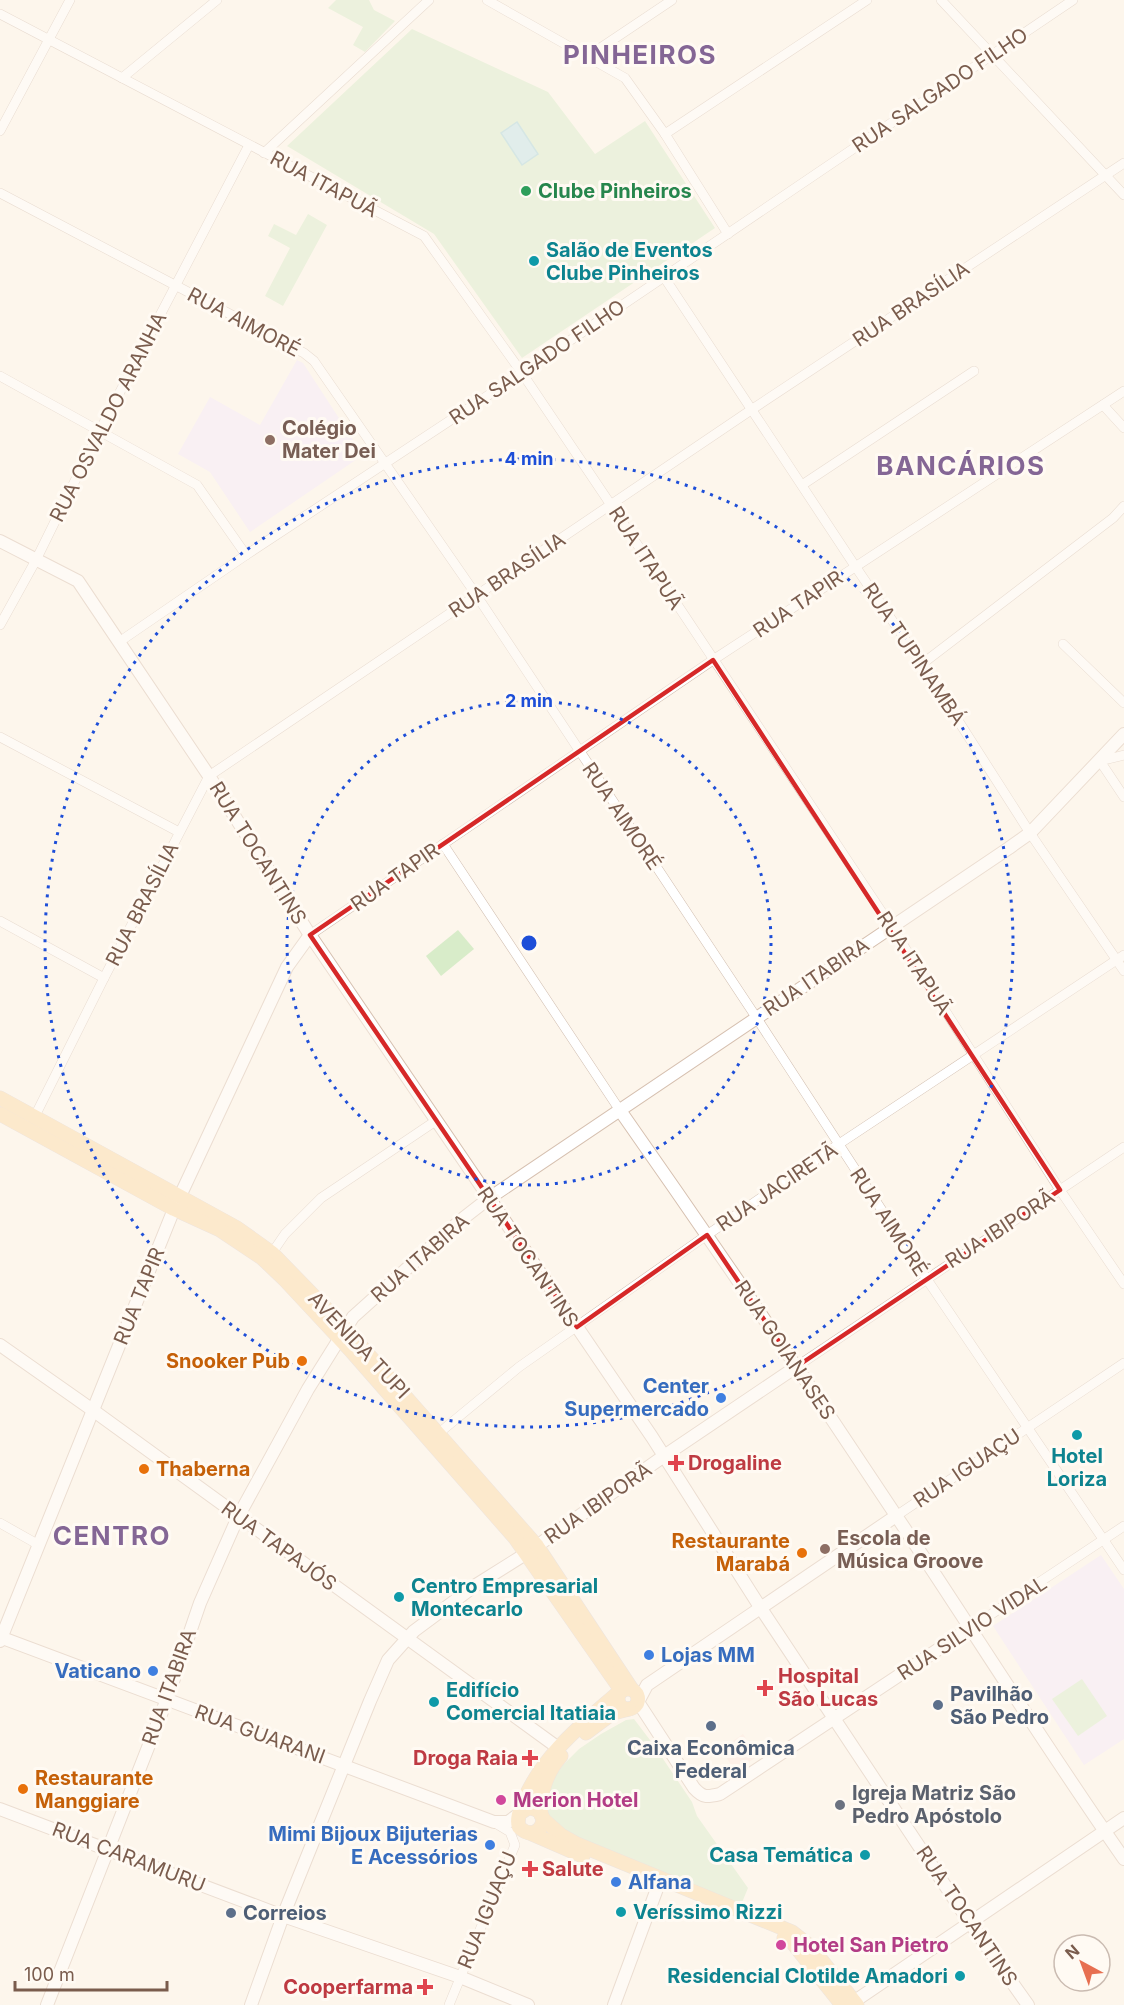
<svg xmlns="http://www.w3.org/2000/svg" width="1124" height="2005" font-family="Inter,sans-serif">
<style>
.commercial{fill:#fde8e0}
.education{fill:#f3e8fa}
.green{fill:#d8ecc9}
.water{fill:#bfe3e8;stroke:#a5d3da;stroke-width:1.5}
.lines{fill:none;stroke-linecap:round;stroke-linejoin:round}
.street-casing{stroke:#d1beb0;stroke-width:10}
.secondary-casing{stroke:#d6c0b0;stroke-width:14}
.primary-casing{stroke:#dad1cd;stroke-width:15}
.street{stroke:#fff;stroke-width:9}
.secondary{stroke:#fff;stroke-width:12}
.primary{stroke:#fbd9a5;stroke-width:14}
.marked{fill:none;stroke:#d62828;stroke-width:4.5;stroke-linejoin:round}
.ring{fill:none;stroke:#1d4ed8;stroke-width:3;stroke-dasharray:3 6}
.leisure-dot{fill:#2e9e5b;stroke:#fffaf3;stroke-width:2}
.culture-dot{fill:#0f9aa8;stroke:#fffaf3;stroke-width:2}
.education-dot{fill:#8d6e63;stroke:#fffaf3;stroke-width:2}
.food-dot{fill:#e8710a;stroke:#fffaf3;stroke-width:2}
.shop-dot{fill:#3f7fe0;stroke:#fffaf3;stroke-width:2}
.health-dot{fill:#e0444e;stroke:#fffaf3;stroke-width:2}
.service-dot{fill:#5c6f8a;stroke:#fffaf3;stroke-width:2}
.hotel-dot{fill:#d1479c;stroke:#fffaf3;stroke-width:2}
.worship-dot{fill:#6b7280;stroke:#fffaf3;stroke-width:2}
.labels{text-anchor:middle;stroke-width:6;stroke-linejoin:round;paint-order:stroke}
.street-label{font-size:20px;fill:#7a5c4d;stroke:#fffaf3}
.leisure-label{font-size:20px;font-weight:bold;fill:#27864d;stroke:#fffaf3;text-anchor:start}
.culture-label{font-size:20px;font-weight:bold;fill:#0d838f;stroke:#fffaf3;text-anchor:start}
.education-label{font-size:20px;font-weight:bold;fill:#785e54;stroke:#fffaf3;text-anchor:start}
.food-label{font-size:20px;font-weight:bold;fill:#c56008;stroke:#fffaf3;text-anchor:end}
.shop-label{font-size:20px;font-weight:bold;fill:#366cbe;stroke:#fffaf3;text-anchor:end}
.health-label{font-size:20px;font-weight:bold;fill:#be3a42;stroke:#fffaf3;text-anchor:start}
.service-label{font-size:20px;font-weight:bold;fill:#4e5e75;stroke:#fffaf3;text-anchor:start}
.worship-label{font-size:20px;font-weight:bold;fill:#5b616d;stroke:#fffaf3;text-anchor:start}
.hotel-label{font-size:20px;font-weight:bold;fill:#b23c85;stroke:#fffaf3;text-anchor:start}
.district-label{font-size:26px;font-weight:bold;letter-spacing:1.5px;fill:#846695;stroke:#fffaf3}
.centre{fill:#1d4ed8;stroke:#fffaf3;stroke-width:3}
.ring-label{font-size:18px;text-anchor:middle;font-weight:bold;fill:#1d4ed8;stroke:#fffaf3;stroke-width:6;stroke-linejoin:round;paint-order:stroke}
</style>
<rect width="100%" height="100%" fill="#fdf6ec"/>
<polygon class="commercial" points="743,1734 758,1756 735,1771 721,1749"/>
<g class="education">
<polygon points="297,360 303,363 363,455 250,532 210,472 178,454 210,397 260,425"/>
<polygon points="1101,1555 1124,1589 1124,1739 1084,1765 993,1626"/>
</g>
<g class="green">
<polygon points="336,0 369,0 374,10 395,21 365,52 353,45 363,27 328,8"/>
<polygon points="412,29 548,92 595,154 645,121 715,228 522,358 434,234 287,146"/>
<polygon points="308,214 327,225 283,306 265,296 290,248 268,236 274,224 296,235"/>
<polygon points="458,930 474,949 441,976 426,956"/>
<polygon points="1082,1679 1107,1716 1078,1736 1052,1699"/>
<polygon points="634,1719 653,1744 692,1802 697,1816 748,1888 741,1905 575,1840 551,1822 546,1811 550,1784 563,1765 579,1749 601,1734 626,1720"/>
</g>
<polygon class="water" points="517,122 538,154 522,165 501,133"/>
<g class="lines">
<g class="street-casing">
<g id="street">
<polyline points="487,0 625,78 665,134 728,234"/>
<polyline points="941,0 1124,195"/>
<polyline points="0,14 424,236 522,373 611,505 891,926 1060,1190 1124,1284"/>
<polyline points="587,57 672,0"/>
<polyline points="122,78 217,0"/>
<polyline points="0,131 70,0"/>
<polyline points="665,134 867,0"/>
<polyline points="264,153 429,0"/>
<polyline points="0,193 304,353 314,361 477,596 756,1017 926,1278 1124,1570"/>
<polyline points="664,277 855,566 922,664 1030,833 1124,971"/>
<polyline points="0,376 197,485 246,555"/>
<polyline points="1103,405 1124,428"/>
<polyline points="802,485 974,371"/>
<polyline points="0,625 36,560 99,432 249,145"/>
<polyline points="119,642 246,555 522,373 1073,0"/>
<polyline points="1063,644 1124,703"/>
<polyline points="922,664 1113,518 1124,506"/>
<polyline points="0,737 179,832"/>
<polyline points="1124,755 1100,761 1124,797"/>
<polyline points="443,844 619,1109"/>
<polyline points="0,921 104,978"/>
<polyline points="310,935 713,660 1124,391"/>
<polyline points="35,1116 104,978 209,776 751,410 1124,163"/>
<polyline points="272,1253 285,1234 321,1198 437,1120"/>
<polyline points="796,1367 1124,1147"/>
<polyline points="439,1433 519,1367 707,1235 839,1144 1124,955"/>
<polyline points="896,1516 1124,1363"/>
<polyline points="0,1523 39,1545"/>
<polyline points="969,1629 1124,1526"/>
<polyline points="449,2005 515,1845 510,1832 495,1823"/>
</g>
</g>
<g class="secondary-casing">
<g id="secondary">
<polyline points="0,541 78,581 209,776 310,935 652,1437 760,1607 970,1923 1028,2005"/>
<path d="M 619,1109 C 713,1243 805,1378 895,1514 C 972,1629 1045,1746 1124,1859"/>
<polyline points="0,1345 94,1411 557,1747"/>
<path d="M 896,1516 L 647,1685 L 638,1702 L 694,1788 C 703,1798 707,1797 720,1794 L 969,1629"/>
<polyline points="0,1637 494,1822 508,1822 519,1814"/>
<polyline points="0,1641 174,1209 287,967 310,935"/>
<polyline points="0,1809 283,1916 460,1977 528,2005"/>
<polyline points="47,2005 167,1699 200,1603 238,1517 308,1389 353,1317 461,1220 488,1199 1009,848 1030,833 1124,734"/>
<polyline points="251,2005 283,1916 370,1701 388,1660 414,1631 476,1585 527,1553 664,1456 796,1367"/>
<polyline points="614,2005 658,1886"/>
<polyline points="849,2005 1124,1818"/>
</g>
</g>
<g class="primary-casing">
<g id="primary">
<polyline points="0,1098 237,1228 272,1253 345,1328 537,1546 631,1688"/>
<path d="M 0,1114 L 174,1209 L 220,1230 L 262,1258 L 284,1279 L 352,1352 L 515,1538 L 621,1690 C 584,1723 544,1753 524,1800 C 521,1809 516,1818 519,1827 C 539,1847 556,1809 528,1808 L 519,1814"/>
<circle cx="628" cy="1699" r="10"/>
<polyline points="586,1733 613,1713 629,1709"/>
<path d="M 541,1815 C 539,1794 547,1772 561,1756"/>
<polyline points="543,1819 561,1835 577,1844 792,1932 811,1947 857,2005"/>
<polyline points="530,1833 583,1856"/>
<polyline points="784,1938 792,1942 842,2005"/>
</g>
</g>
<use href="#street" class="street"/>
<use href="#secondary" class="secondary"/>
<use href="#primary" class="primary"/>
</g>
<path d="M0 0H1124V2005H0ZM 713,660 L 1060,1190 L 796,1367 L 707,1235 L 577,1327 L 310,935 Z" fill="#fdf6ec" fill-opacity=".55" fill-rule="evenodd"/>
<path class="marked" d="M 713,660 L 1060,1190 L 796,1367 L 707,1235 L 577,1327 L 310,935 Z"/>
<g class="ring">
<circle cx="529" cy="943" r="242"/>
<circle cx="529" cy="943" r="484"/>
</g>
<circle class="leisure-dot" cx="526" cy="191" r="6"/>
<g class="culture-dot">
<circle cx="534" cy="261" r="6"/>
<circle cx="1077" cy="1435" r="6"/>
<circle cx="399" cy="1597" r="6"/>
<circle cx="434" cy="1702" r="6"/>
<circle cx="865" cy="1855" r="6"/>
<circle cx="621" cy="1912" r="6"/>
<circle cx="960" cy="1976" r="6"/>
</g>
<g class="education-dot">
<circle cx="270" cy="440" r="6"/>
<circle cx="825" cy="1549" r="6"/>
</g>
<g class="food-dot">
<circle cx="302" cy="1361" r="6"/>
<circle cx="144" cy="1469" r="6"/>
<circle cx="802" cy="1553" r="6"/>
<circle cx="23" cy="1789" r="6"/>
</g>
<g class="shop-dot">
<circle cx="721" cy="1398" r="6"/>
<circle cx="649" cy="1655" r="6"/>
<circle cx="153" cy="1671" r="6"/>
<circle cx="490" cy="1845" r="6"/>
<circle cx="616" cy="1882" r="6"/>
</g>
<g class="health-dot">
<path d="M673 1454h6v6h6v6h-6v6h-6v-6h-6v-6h6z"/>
<path d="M762 1679h6v6h6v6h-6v6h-6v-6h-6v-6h6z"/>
<path d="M527 1749h6v6h6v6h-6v6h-6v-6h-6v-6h6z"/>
<path d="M527 1860h6v6h6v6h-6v6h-6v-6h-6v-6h6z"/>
<path d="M422 1978h6v6h6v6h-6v6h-6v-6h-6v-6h6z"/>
</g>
<g class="service-dot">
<circle cx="938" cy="1705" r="6"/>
<circle cx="711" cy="1726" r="6"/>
<circle cx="231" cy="1913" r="6"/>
</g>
<g class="hotel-dot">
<circle cx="501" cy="1800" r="6"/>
<circle cx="781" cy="1945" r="6"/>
</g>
<circle class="worship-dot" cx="840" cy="1805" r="6"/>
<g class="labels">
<g class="street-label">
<text transform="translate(940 90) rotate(-34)" y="7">RUA SALGADO FILHO</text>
<text transform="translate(324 184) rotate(28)" y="7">RUA ITAPUÃ</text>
<text transform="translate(911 304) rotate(-34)" y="7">RUA BRASÍLIA</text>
<text transform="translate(244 322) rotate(28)" y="7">RUA AIMORÉ</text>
<text transform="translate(537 362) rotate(-34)" y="7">RUA SALGADO FILHO</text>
<text transform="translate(108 417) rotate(-63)" y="7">RUA OSVALDO ARANHA</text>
<text transform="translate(646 558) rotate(57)" y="7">RUA ITAPUÃ</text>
<text transform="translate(507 575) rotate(-34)" y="7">RUA BRASÍLIA</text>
<text transform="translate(798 604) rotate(-34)" y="7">RUA TAPIR</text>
<text transform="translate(914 654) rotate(56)" y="7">RUA TUPINAMBÁ</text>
<text transform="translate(622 816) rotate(56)" y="7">RUA AIMORÉ</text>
<text transform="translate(258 853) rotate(58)" y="7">RUA TOCANTINS</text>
<text transform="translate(395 877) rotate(-35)" y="7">RUA TAPIR</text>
<text transform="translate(142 904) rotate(-63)" y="7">RUA BRASÍLIA</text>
<text transform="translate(914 963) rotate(57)" y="7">RUA ITAPUÃ</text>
<text transform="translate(816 977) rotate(-34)" y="7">RUA ITABIRA</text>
<text transform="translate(777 1187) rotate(-34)" y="7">RUA JACIRETÃ</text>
<text transform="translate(889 1222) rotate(57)" y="7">RUA AIMORÉ</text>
<text transform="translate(1000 1229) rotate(-33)" y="7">RUA IBIPORÃ</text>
<text transform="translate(528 1257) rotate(56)" y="7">RUA TOCANTINS</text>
<text transform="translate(420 1258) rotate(-41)" y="7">RUA ITABIRA</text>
<text transform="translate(139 1296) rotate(-68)" y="7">RUA TAPIR</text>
<text transform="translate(359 1345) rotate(47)" y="7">AVENIDA TUPI</text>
<text transform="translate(785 1350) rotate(56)" y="7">RUA GOIANASES</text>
<text transform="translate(967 1468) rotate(-34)" y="7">RUA IGUAÇU</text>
<text transform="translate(598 1503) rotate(-35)" y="7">RUA IBIPORÃ</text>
<text transform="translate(279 1546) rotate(36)" y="7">RUA TAPAJÓS</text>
<text transform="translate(972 1628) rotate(-33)" y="7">RUA SILVIO VIDAL</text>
<text transform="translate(169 1687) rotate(-70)" y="7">RUA ITABIRA</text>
<text transform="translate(260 1734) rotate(20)" y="7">RUA GUARANI</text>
<text transform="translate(129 1857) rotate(21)" y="7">RUA CARAMURU</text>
<text transform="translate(487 1910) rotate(-68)" y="7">RUA IGUAÇU</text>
<text transform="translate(967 1916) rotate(56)" y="7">RUA TOCANTINS</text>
</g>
<g class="leisure-label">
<text x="538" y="198">Clube Pinheiros</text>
</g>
<g class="culture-label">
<text x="546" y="257">Salão de Eventos<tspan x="546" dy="23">Clube Pinheiros</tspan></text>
<text x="1077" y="1463" text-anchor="middle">Hotel<tspan x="1077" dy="23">Loriza</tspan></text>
<text x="411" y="1593">Centro Empresarial<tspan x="411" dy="23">Montecarlo</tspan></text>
<text x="446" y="1697">Edifício<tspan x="446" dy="23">Comercial Itatiaia</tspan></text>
<text x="853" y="1862" text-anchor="end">Casa Temática</text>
<text x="633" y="1919">Veríssimo Rizzi</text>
<text x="948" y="1983" text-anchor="end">Residencial Clotilde Amadori</text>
</g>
<g class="education-label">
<text x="282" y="435">Colégio<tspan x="282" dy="23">Mater Dei</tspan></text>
<text x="837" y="1545">Escola de<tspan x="837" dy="23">Música Groove</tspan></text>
</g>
<g class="food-label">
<text x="290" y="1368">Snooker Pub</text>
<text x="156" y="1476" text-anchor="start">Thaberna</text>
<text x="790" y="1548">Restaurante<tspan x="790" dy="23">Marabá</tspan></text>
<text x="35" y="1785" text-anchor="start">Restaurante<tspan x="35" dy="23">Manggiare</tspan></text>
</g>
<g class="shop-label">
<text x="709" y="1393">Center<tspan x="709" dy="23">Supermercado</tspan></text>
<text x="661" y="1662" text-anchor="start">Lojas MM</text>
<text x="141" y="1678">Vaticano</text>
<text x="478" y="1841">Mimi Bijoux Bijuterias<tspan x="478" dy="23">E Acessórios</tspan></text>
<text x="628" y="1889" text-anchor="start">Alfana</text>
</g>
<g class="health-label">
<text x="688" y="1470">Drogaline</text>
<text x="778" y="1683">Hospital<tspan x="778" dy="23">São Lucas</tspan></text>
<text x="518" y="1765" text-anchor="end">Droga Raia</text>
<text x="542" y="1876">Salute</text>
<text x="413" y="1994" text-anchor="end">Cooperfarma</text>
</g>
<g class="service-label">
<text x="950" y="1701">Pavilhão<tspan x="950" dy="23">São Pedro</tspan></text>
<text x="711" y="1755" text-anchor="middle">Caixa Econômica<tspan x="711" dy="23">Federal</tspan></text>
<text x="243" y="1920">Correios</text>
</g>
<g class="worship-label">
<text x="852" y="1800">Igreja Matriz São<tspan x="852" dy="23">Pedro Apóstolo</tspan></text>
</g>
<g class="hotel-label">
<text x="513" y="1807">Merion Hotel</text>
<text x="793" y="1952">Hotel San Pietro</text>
</g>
<g class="district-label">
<text x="640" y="64">PINHEIROS</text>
<text x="961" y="475">BANCÁRIOS</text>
<text x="112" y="1545">CENTRO</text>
</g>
</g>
<circle cx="529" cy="943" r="9" class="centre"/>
<g class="ring-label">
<text x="529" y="465">4 min</text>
<text x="529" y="707">2 min</text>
</g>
<g transform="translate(1082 1963) rotate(319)"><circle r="28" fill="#fffaf3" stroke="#cabbb1" stroke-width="1.5"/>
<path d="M0-4.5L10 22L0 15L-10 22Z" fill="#e76f51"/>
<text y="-9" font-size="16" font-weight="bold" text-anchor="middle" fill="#7a5c4d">N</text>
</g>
<path d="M15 1981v9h152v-9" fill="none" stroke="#7a5c4d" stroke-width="3"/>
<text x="24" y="1981" font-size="18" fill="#7a5c4d" stroke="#fffaf3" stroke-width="4.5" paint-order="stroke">100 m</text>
</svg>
